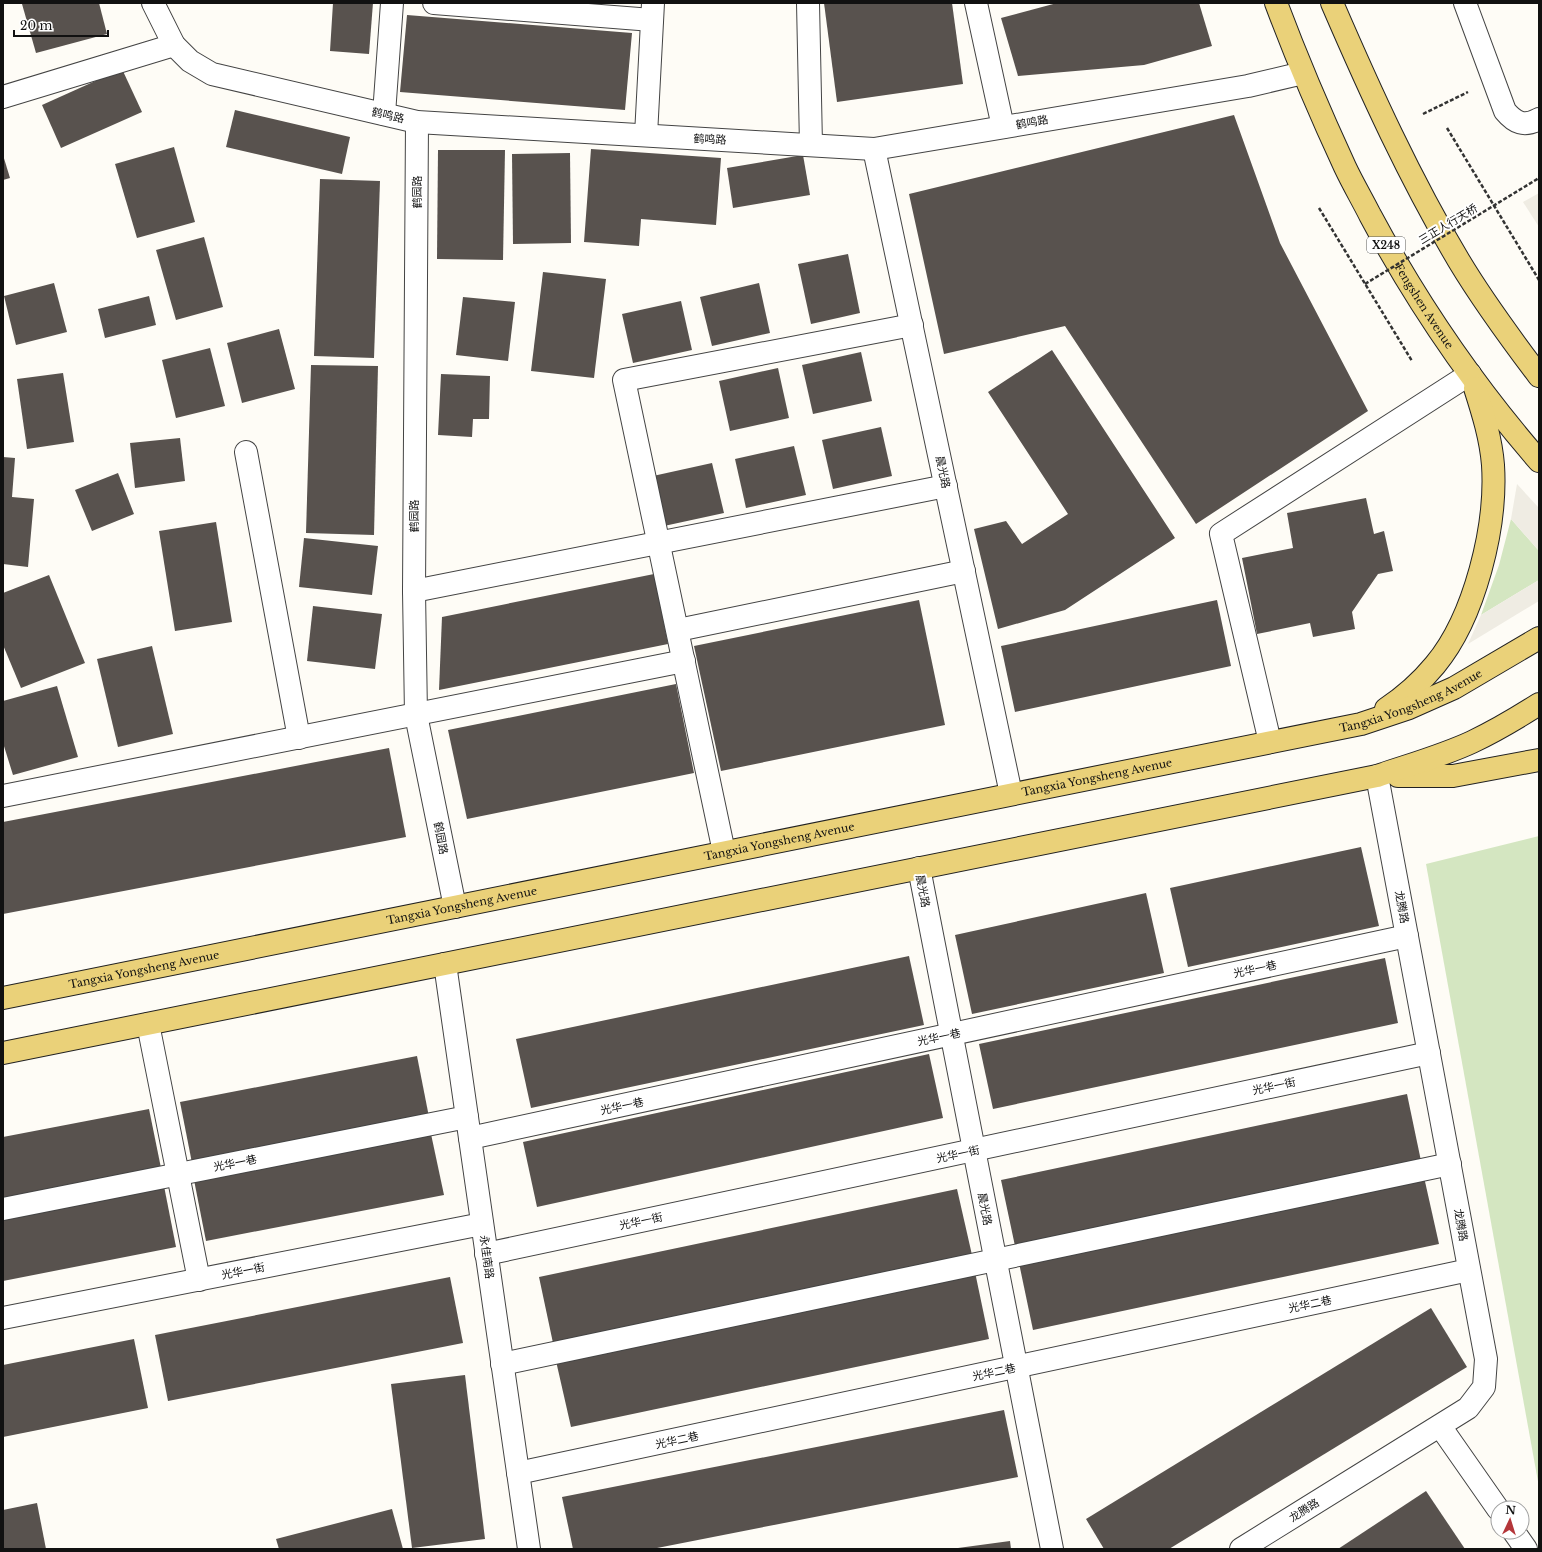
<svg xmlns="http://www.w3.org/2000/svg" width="1542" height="1552" font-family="'Libre Baskerville','Noto Sans SC',serif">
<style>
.green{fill:#d4e6c1}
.plaza{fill:#efece3}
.building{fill:#58524e}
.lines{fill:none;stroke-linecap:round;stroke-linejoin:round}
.minor-casing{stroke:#444;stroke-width:24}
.major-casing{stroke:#222;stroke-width:24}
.path{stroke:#333;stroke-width:2.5;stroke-dasharray:4 2;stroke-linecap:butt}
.minor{stroke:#fff;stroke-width:22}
.major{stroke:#ead179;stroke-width:22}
.path-bridge{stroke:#333;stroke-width:2.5;stroke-dasharray:4 2;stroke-linecap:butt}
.labels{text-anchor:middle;stroke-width:4;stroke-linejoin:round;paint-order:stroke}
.shield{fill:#fff;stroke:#585858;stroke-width:1}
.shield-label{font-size:10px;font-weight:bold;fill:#111}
.street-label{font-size:11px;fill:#111;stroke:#fff}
</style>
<rect width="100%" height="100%" fill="#fefcf6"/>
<g class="green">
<polygon points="1511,519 1539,551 1539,580 1481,615 1499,565"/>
<polygon points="1539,836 1539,1487 1426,864"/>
</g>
<g class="plaza">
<polygon points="1539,193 1539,227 1523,202"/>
<polygon points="1517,484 1539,508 1539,551 1511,519"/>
<polygon points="1539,580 1539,601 1468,644 1481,615"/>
</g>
<g class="building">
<polygon points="25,3 99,3 107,34 36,53 22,4"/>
<polygon points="333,3 373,3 369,54 330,51"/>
<polygon points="824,3 952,3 963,84 837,102"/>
<polygon points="1057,3 1199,3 1212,46 1144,65 1018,76 1001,18"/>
<polygon points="407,15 632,33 625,110 400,92"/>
<polygon points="122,69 142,112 61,148 42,105"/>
<polygon points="235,110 350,137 342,174 226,147"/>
<polygon points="1234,115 1280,243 1368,411 1196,524 1065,326 944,354 909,194"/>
<polygon points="174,147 195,222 137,238 115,164"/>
<polygon points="591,149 721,158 716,225 641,219 639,246 584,242"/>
<polygon points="438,150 505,150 503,260 437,259"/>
<polygon points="570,153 571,243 513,244 512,154"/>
<polygon points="3,155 10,178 3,180"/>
<polygon points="803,155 810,195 733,208 727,168"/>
<polygon points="320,179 380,181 374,358 314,356"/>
<polygon points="204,237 223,307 176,320 156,250"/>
<polygon points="848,254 860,313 811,324 798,264"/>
<polygon points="543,272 606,279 594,378 531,371"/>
<polygon points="54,283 67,332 16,345 4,296"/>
<polygon points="759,283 770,333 712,346 700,297"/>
<polygon points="149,296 156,325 105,338 98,309"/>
<polygon points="463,297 515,302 508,361 456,355"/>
<polygon points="681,301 692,350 633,363 622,314"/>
<polygon points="279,329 295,389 242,403 227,343"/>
<polygon points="210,348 225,406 176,418 162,360"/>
<polygon points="1052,350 1175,538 1065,610 998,629 974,529 1006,521 1022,544 1068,514 988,392"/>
<polygon points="861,352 872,401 813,414 802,365"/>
<polygon points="311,365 378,366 374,535 306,533"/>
<polygon points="778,368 789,418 730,431 719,381"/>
<polygon points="63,373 74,442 27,449 17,379"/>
<polygon points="441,374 490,376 489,419 473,419 472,437 438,435"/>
<polygon points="881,427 892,476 833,489 822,440"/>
<polygon points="180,438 185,481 135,488 130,443"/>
<polygon points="794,446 806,495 746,508 735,459"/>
<polygon points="3,457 15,458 12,497 34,499 28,567 3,564"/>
<polygon points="712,463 724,513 664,526 653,476"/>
<polygon points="118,473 134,514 92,531 75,490"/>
<polygon points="1366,498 1374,534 1384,531 1393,571 1378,574 1352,612 1355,629 1313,637 1310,623 1257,634 1242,558 1293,548 1287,513"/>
<polygon points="216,522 232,622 175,631 159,531"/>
<polygon points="304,538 378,546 372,595 299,587"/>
<polygon points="654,574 668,644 439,690 442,617"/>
<polygon points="49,575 85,663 21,688 3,645 3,593"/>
<polygon points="919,600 945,725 721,771 694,646"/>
<polygon points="1217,600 1231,666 1015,712 1001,646"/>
<polygon points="313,606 382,614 375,669 307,661"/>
<polygon points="152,646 173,734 118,747 97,659"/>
<polygon points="676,684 694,773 467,819 448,730"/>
<polygon points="57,686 78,757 13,775 3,743 3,701"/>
<polygon points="389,748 406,837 3,914 3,822"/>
<polygon points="1361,847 1379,926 1188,967 1170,888"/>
<polygon points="1146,893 1164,973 972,1014 955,935"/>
<polygon points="909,956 924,1025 531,1108 516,1039"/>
<polygon points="1385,958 1398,1023 993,1109 979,1044"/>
<polygon points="929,1054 943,1118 537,1207 523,1142"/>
<polygon points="417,1056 429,1117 192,1163 180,1102"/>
<polygon points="1407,1094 1421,1161 1015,1246 1001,1180"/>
<polygon points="149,1109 161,1168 3,1199 3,1137"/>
<polygon points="431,1134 444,1195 206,1241 194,1180"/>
<polygon points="1424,1177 1439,1244 1033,1330 1019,1263"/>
<polygon points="164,1186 176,1247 3,1281 3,1217"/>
<polygon points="957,1189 972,1255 553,1343 539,1277"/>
<polygon points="975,1272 989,1339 571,1427 556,1361"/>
<polygon points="450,1277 463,1343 168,1401 155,1335"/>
<polygon points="1431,1308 1467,1367 1169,1549 1104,1549 1086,1519"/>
<polygon points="134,1339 148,1408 3,1437 3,1365"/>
<polygon points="465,1375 485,1539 412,1548 391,1384"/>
<polygon points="1004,1410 1018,1477 652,1549 573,1549 562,1497"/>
<polygon points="1426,1491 1465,1549 1338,1549"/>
<polygon points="37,1503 46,1549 3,1549 3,1510"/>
<polygon points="392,1509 403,1549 279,1549 276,1539"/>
<polygon points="1010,1541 1011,1549 958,1549 958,1548"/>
</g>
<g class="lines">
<g class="minor-casing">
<g id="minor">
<polyline points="153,3 174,45 190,61 212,74 417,122 874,149 1248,86 1303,73"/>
<polyline points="434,3 652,20"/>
<polyline points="808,3 811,145"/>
<polyline points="976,3 1003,127"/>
<path d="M 1465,3 L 1505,111 C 1515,123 1524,127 1539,119"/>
<polyline points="3,97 174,45"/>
<polyline points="384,114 392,3"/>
<polyline points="417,122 414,591 416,715 455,907"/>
<polyline points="646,135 653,3"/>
<polyline points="874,149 1011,794"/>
<polyline points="246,452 299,738"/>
<polyline points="414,591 946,486"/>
<polyline points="678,630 964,571"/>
<polyline points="1270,742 1221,534 1470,374"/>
<polyline points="3,796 684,661"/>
<polyline points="724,852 624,380 912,325"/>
<polyline points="919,868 1052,1549"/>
<polyline points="445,964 529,1549"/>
<polyline points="148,1024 199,1280"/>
<polyline points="470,1138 1407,936"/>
<polyline points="3,1209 467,1117"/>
<polyline points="486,1254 1429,1053"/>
<polyline points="3,1318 482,1224"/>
<polyline points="502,1364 1450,1164"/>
<polyline points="1440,1426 1498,1509"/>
<polyline points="518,1473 1469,1270"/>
<polyline points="1514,1532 1526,1549"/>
<polyline points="1241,1549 1468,1408 1484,1387 1486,1359 1377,776"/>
</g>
</g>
<g class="major-casing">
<g id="major">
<path id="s1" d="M 1276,3 C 1297,59 1320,113 1345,167 C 1353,184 1362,199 1370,215 C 1417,303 1474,386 1539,461"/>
<path d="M 1332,3 C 1370,91 1410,179 1459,261 C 1483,301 1511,339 1539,376"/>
<path d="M 1386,709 C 1404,697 1421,682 1435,665 C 1475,617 1497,526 1493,465 C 1491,439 1483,413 1475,388"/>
<polyline points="1398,776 1453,776 1539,760"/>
<path id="s2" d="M 3,998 L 1361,724 L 1409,708 L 1454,688 L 1539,638"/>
<path d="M 3,1053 L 1377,776 C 1409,765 1442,756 1472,742 C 1495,731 1517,718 1539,704"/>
</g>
</g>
<g class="path">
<polyline points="1423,114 1468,92"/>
<polyline points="1447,128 1539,280"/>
<polyline points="1319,208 1412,361"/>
</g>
<use href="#minor" class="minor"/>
<use href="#major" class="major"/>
<polyline class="path-bridge" points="1365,284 1539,178"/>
</g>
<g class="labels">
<rect class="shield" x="1367" y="237" width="38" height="16" rx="3"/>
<g class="shield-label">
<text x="1386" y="249">X248</text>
</g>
<g class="street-label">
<text transform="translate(388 115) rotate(13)" y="4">鹤鸣路</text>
<text transform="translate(1032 122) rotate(-10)" y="4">鹤鸣路</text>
<text transform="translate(710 139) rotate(3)" y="4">鹤鸣路</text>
<text transform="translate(417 192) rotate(-90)" y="4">鹤园路</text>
<text transform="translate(1448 224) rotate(-31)" y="4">三正人行天桥</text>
<text dy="4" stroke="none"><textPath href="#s1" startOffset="338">Fengshen Avenue</textPath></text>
<text transform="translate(943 472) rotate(78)" y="4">晨光路</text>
<text transform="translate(414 516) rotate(-90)" y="4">鹤园路</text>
<text dy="4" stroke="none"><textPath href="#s2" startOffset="1440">Tangxia Yongsheng Avenue</textPath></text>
<text dy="4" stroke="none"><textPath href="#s2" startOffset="1116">Tangxia Yongsheng Avenue</textPath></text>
<text transform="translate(441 838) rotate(79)" y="4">鹤园路</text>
<text dy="4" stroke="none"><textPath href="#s2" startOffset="792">Tangxia Yongsheng Avenue</textPath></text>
<text transform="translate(923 891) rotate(79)" y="4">晨光路</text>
<text dy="4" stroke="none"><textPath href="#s2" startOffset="468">Tangxia Yongsheng Avenue</textPath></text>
<text transform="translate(1402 907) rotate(79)" y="4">龙腾路</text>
<text dy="4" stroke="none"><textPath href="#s2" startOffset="144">Tangxia Yongsheng Avenue</textPath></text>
<text transform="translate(1255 969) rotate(-12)" y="4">光华一巷</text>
<text transform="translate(939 1037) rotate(-12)" y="4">光华一巷</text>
<text transform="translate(1274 1086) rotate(-12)" y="4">光华一街</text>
<text transform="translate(622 1106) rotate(-12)" y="4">光华一巷</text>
<text transform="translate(958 1154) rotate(-12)" y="4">光华一街</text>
<text transform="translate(235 1163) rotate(-11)" y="4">光华一巷</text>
<text transform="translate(985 1209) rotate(79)" y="4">晨光路</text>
<text transform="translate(641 1221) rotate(-12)" y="4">光华一街</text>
<text transform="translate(1461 1225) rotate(80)" y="4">龙腾路</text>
<text transform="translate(487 1257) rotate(82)" y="4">永佳南路</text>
<text transform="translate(243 1271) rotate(-11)" y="4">光华一街</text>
<text transform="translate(1310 1304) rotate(-12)" y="4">光华二巷</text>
<text transform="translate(994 1372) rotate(-12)" y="4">光华二巷</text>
<text transform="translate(677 1440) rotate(-12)" y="4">光华二巷</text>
<text transform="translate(1304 1510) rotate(-32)" y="4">龙腾路</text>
</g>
</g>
<rect width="1542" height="1552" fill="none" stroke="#111111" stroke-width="8"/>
<g transform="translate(1510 1520) rotate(4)"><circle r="19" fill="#ffffff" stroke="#a0a0a0"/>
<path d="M0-3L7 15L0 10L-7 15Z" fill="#b4363a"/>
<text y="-6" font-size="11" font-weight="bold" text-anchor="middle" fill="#111111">N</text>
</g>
<path d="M14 30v6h94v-6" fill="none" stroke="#111111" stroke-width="2"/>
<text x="20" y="30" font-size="12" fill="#111111" stroke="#ffffff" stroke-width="3" paint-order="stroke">20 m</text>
</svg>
